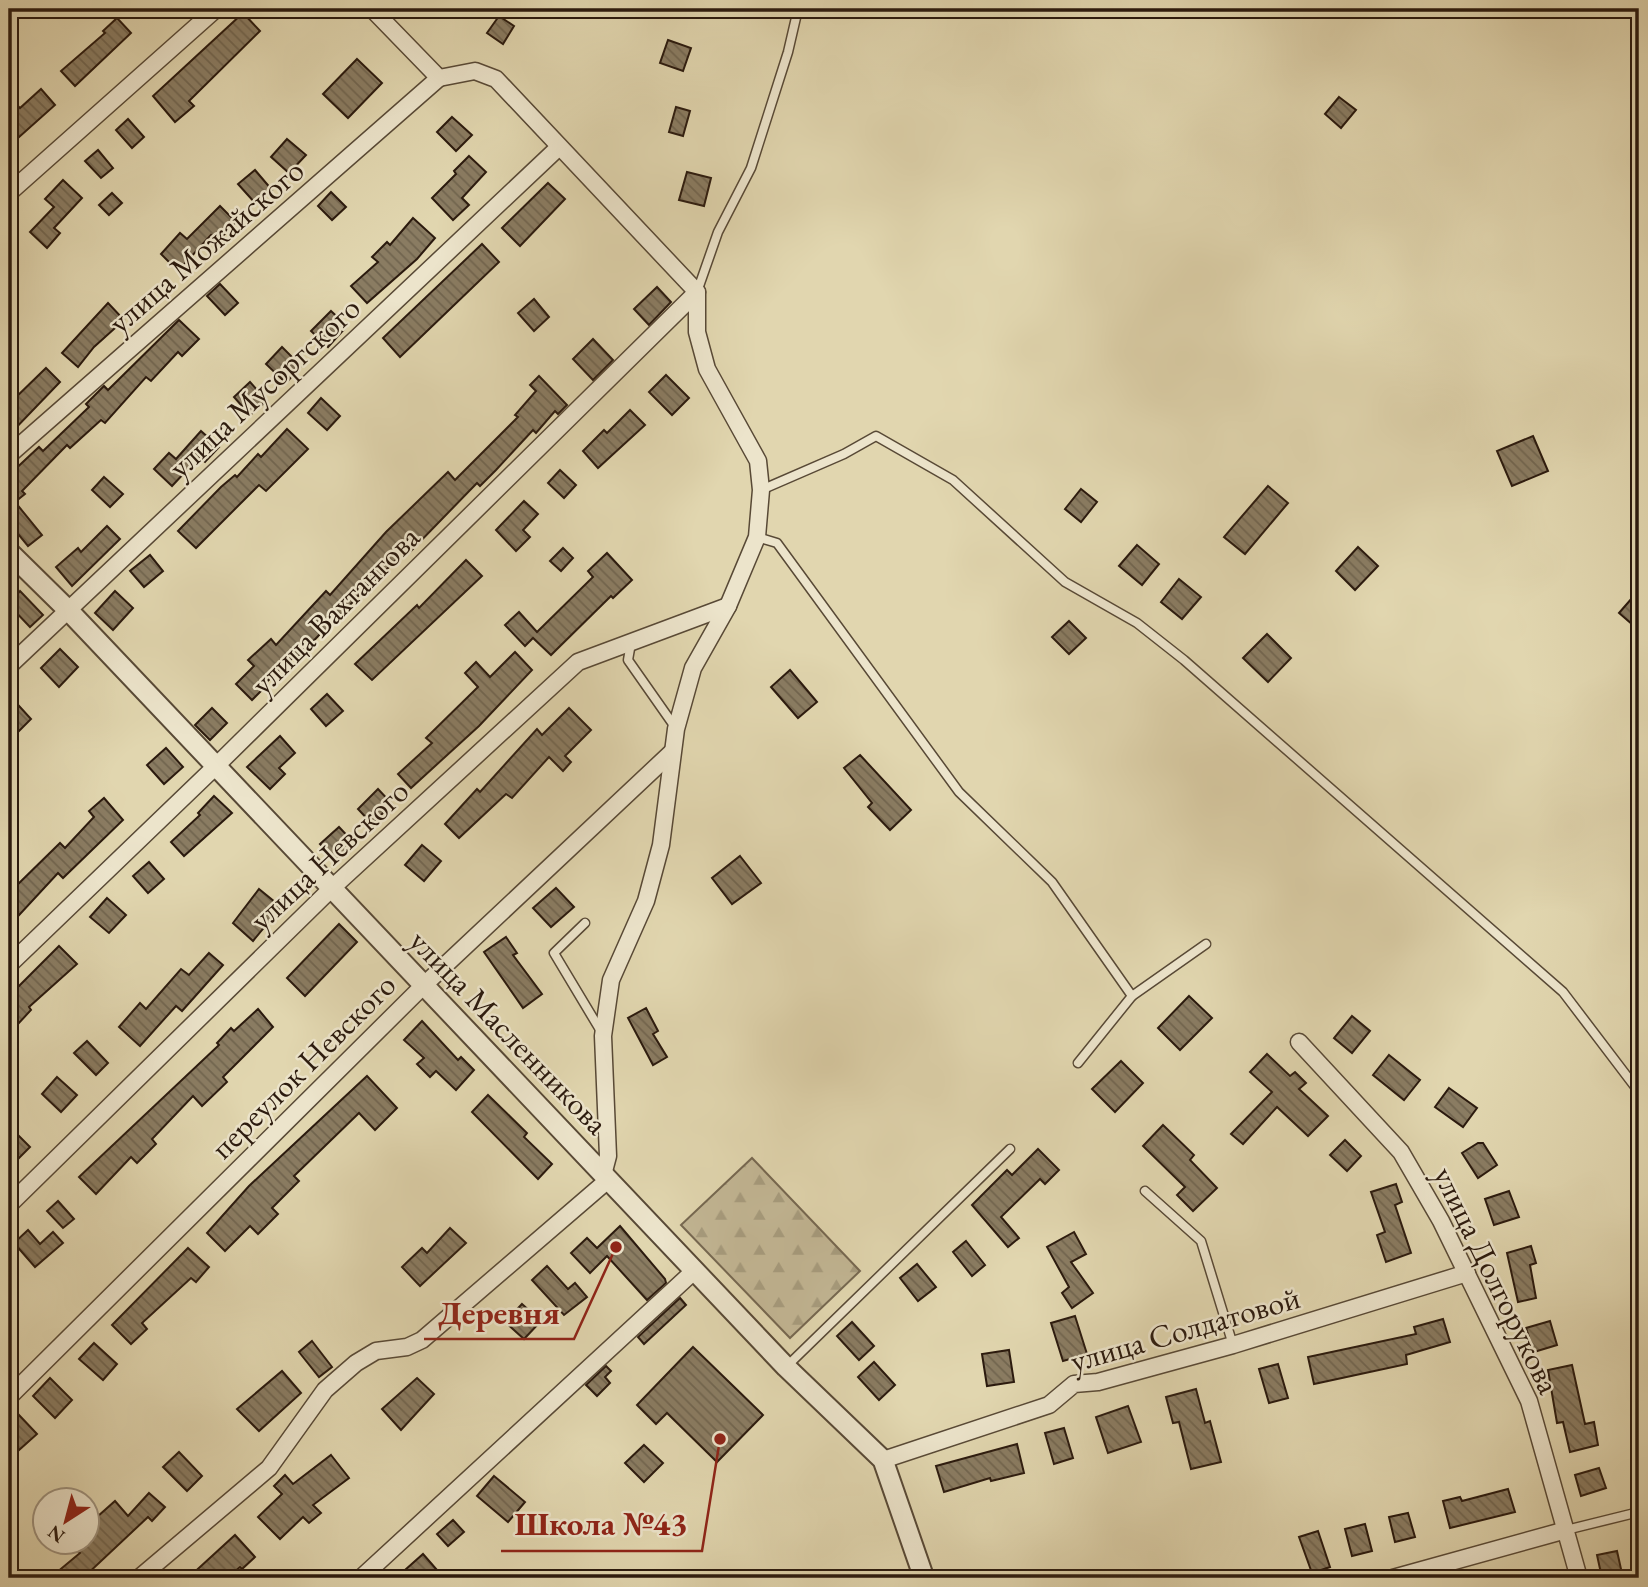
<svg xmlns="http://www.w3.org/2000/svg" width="1648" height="1587" font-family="'EB Garamond',serif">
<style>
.forest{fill:url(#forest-firs);stroke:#766851;stroke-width:2}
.building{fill:url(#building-back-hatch);stroke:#2b1a0e;stroke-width:2}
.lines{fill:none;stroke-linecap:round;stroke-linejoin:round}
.service-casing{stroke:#584936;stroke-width:11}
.minor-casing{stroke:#584936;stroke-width:19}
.tertiary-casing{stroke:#584936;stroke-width:23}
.service{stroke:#ece4cb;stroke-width:8}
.minor{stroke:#ece4cb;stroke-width:16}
.tertiary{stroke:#ece4cb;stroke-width:19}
.labels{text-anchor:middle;stroke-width:5;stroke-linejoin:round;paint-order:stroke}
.street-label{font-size:32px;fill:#2b1a0e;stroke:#ece4cb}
.leader{fill:none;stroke:#8f2418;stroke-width:2.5}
.callout-dot{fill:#8f2418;stroke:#ece4cb;stroke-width:2.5}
.callout-label{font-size:33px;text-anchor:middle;font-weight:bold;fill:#8f2418;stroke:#ece4cb;stroke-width:5;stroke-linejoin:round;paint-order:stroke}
</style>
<defs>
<pattern id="forest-firs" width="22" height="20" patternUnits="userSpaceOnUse" patternTransform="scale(1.75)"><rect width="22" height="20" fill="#c2b694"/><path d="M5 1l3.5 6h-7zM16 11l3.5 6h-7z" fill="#a79c7e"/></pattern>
<pattern id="building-back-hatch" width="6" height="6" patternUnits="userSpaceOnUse" patternTransform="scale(1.75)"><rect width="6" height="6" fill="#8a7c62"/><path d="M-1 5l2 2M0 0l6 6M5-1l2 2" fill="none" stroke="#71654f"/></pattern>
</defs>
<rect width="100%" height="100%" fill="#e1d6af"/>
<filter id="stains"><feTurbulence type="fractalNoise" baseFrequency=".00286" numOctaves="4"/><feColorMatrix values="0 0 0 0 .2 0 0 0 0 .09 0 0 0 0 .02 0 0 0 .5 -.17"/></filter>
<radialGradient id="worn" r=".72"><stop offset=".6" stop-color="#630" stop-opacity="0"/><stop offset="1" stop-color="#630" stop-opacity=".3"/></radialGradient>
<polygon class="forest" points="752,1158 860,1271 790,1338 681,1225"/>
<g class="building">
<polygon points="243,13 260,31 189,101 194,106 175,122 153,96"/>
<polygon points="499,16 514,26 503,44 487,33"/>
<polygon points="117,18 131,33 75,86 61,71 105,33 103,31"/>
<polygon points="668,40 691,48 683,71 660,63"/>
<polygon points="357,59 382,83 348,118 323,94"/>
<polygon points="41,89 55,105 9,146 9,112 17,105 20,108"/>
<polygon points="1339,97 1356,110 1341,128 1325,114"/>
<polygon points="676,107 690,111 683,136 669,132"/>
<polygon points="452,117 472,135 456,151 437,132"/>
<polygon points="128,119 144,137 132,148 116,130"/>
<polygon points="287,139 306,155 289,173 271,157"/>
<polygon points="98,150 113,168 101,178 85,161"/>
<polygon points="469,156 486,172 462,198 469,205 453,220 432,198 456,174 454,171"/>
<polygon points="255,170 272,190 256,204 238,184"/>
<polygon points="687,172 711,178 704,206 679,200"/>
<polygon points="63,180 82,198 54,228 60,233 47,248 30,232 54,207 45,199"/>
<polygon points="548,183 565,199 520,246 502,228"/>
<polygon points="331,192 346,207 332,220 318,206"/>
<polygon points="112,193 122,203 109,215 99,205"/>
<polygon points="220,206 236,222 218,241 211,235 178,271 161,254 180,233 187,239"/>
<polygon points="413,218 435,238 417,259 367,303 351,286 378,262 372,257 387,242 390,245"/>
<polygon points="482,244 499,262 400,357 383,338"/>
<polygon points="220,284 238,303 225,315 207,296"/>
<polygon points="657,287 671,302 649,325 634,309"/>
<polygon points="534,299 549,317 534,331 518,313"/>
<polygon points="108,303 124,320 94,347 78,367 62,353"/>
<polygon points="331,311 347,326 328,347 311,331"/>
<polygon points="179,320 199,339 182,356 178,352 151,381 146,377 105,423 101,420 70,448 67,445 22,491 25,494 15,502 42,535 28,546 9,523 9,475 39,447 43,451 89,407 86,404 104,386 108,390"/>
<polygon points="593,339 613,360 593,380 573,359"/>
<polygon points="282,347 301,366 286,383 266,364"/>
<polygon points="46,368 60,382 9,435 9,404"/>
<polygon points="666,375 689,398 672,415 649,392"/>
<polygon points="539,376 567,405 558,414 555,411 536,433 533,430 496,470 480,486 477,483 408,554 405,551 376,580 374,578 326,632 324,630 297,658 295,656 261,687 263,689 252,700 236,684 254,666 248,660 271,639 276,645 326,591 330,595 386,532 448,472 455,480 518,417 515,415 536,391 530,385"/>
<polygon points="250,382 267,401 250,415 234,397"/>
<polygon points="321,398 340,416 327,430 308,413"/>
<polygon points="630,410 645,425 598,468 583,451 604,430 607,433"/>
<polygon points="287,429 308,449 266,491 259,485 196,548 178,531 221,487 235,475 237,477 258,454 261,457"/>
<polygon points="201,431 219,447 205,462 199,457 172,486 154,469 169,453 176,459"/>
<polygon points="1533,436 1548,471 1512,486 1497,451"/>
<polygon points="560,470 576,485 564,498 548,483"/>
<polygon points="104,477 123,494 110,507 92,490"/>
<polygon points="1268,486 1288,503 1245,554 1224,537"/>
<polygon points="1081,489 1097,502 1081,522 1065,509"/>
<polygon points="524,501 538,514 523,530 530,537 516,551 496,530"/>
<polygon points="107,526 120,539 72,586 56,567 78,548 81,552"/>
<polygon points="1137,545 1159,564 1142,585 1119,566"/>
<polygon points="1358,547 1378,566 1355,590 1336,571"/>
<polygon points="563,548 573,558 561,571 550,561"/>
<polygon points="607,553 632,580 613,598 611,596 551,655 533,638 525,646 505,625 519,612 537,632 593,577 588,571"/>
<polygon points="150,555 163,571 144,587 130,571"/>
<polygon points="466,560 482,576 372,680 355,664 417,605 419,608"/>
<polygon points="1179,579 1201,597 1182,619 1161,602"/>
<polygon points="1639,590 1639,618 1633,625 1619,613"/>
<polygon points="20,591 43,615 30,627 9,605"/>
<polygon points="115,591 133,608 113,630 95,613"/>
<polygon points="1069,621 1086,638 1069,654 1052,637"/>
<polygon points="1267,634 1291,658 1268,682 1243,658"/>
<polygon points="60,649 78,667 59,687 41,668"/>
<polygon points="515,652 532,670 479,726 411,788 398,774 432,743 426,738 478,687 465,673 476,662 490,677"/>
<polygon points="790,670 817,702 798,718 771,687"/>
<polygon points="327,694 343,711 326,726 311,709"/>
<polygon points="9,695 31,719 15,735 9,728"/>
<polygon points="212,708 227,723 210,740 195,725"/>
<polygon points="569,708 591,730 565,756 571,762 563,771 549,757 512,798 506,794 459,838 445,824 477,789 480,792 537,729 542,735"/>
<polygon points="280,736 295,753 279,768 285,774 270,789 247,767"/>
<polygon points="166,748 183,767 164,784 147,765"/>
<polygon points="860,755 911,810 890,830 868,807 872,803 844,768"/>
<polygon points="378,789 392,804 372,824 358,809"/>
<polygon points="214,796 232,813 184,856 171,842 200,815 198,813"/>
<polygon points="104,798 123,820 63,878 58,873 9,926 9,893 60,843 65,848 94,817 89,811"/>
<polygon points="339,827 355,844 336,861 320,844"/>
<polygon points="422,845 441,861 424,881 405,865"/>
<polygon points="740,856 761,883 732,904 712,878"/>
<polygon points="149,862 164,879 148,893 133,876"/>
<polygon points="556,888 574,907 551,927 533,908"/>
<polygon points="259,889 281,907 253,941 233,923"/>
<polygon points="107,898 126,915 109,933 90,917"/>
<polygon points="339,924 357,942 305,996 287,978"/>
<polygon points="506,937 517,953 513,955 542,994 523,1008 484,952"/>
<polygon points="59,946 77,964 29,1007 31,1010 17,1025 9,1017 9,996"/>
<polygon points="209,953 223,965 182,1011 176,1006 140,1046 119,1027 140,1003 146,1009 181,969 189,975"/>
<polygon points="1189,996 1212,1018 1180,1050 1158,1028"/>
<polygon points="646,1008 658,1031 653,1034 667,1057 653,1065 628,1018"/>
<polygon points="258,1009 273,1027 223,1077 227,1082 202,1106 193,1096 152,1139 156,1144 137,1163 131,1157 96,1194 79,1177 219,1045 217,1043 231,1028 234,1031"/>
<polygon points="1352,1016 1370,1031 1352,1053 1334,1038"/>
<polygon points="422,1021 458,1060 461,1057 474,1070 456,1090 436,1071 430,1077 417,1064 424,1058 404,1040"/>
<polygon points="87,1041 108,1063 96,1075 74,1053"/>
<polygon points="1267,1054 1290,1076 1295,1072 1306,1083 1299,1089 1328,1116 1308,1136 1277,1107 1243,1144 1231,1134 1272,1092 1250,1072"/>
<polygon points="1389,1055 1420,1080 1404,1100 1373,1075"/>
<polygon points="1121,1061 1143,1083 1115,1112 1092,1089"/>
<polygon points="367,1076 397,1108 375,1130 359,1113 294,1176 299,1181 272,1208 278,1214 258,1234 250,1226 225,1251 207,1233 249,1186"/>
<polygon points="57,1077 77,1095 61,1112 42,1094"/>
<polygon points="1449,1088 1477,1108 1463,1127 1435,1107"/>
<polygon points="488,1095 527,1133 524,1137 552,1164 538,1179 472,1112"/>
<polygon points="1163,1125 1194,1155 1190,1160 1217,1188 1193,1211 1177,1195 1185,1187 1143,1146"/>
<polygon points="9,1126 30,1147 16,1161 9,1153"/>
<polygon points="1345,1140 1361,1156 1347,1171 1330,1155"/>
<polygon points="1478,1143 1483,1143 1497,1165 1478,1178 1462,1153"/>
<polygon points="1038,1149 1059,1170 1045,1184 1040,1179 1001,1217 1019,1238 1008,1247 972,1205 1007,1170 1012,1175"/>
<polygon points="1396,1184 1402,1202 1395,1205 1411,1253 1386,1262 1377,1235 1385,1232 1371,1192"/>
<polygon points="1509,1191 1519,1217 1494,1225 1485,1199"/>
<polygon points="58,1201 74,1219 63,1228 47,1211"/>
<polygon points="620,1226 665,1279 666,1283 647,1300 607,1256 590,1273 571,1253 587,1238 597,1248"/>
<polygon points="450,1228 466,1243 420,1286 402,1267 422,1248 427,1253"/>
<polygon points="28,1230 40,1244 53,1232 63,1243 35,1267 14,1243"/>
<polygon points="1074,1232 1086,1254 1071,1262 1093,1293 1072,1308 1062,1293 1069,1287 1047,1247"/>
<polygon points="966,1241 985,1265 972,1276 953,1252"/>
<polygon points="1531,1246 1536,1263 1530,1265 1536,1298 1518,1302 1507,1253"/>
<polygon points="188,1248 209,1267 196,1282 191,1278 142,1323 147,1329 131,1344 112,1325"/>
<polygon points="917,1264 936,1287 918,1301 900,1278"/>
<polygon points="547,1266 568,1289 575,1283 587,1297 564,1315 532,1280"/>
<polygon points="680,1298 686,1305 644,1344 638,1337"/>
<polygon points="522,1304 541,1321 524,1339 505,1322"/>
<polygon points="1075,1316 1087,1354 1063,1361 1051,1323"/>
<polygon points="1443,1319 1450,1342 1406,1355 1407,1364 1314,1384 1308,1357 1416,1334 1414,1327"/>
<polygon points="1550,1321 1557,1345 1534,1352 1526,1328"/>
<polygon points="852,1322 874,1346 859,1360 837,1336"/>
<polygon points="312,1341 332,1367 319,1377 299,1352"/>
<polygon points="94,1343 117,1364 103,1380 79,1359"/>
<polygon points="693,1347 763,1415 717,1462 667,1413 656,1424 637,1405"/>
<polygon points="1009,1350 1014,1382 987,1386 982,1354"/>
<polygon points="874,1362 895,1385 879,1400 858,1377"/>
<polygon points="1278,1364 1288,1398 1269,1403 1259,1369"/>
<polygon points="1572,1365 1585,1424 1594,1422 1598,1445 1570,1452 1563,1422 1557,1423 1548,1370"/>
<polygon points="606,1366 611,1371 605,1377 610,1383 597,1396 586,1385"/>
<polygon points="282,1371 301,1393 259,1431 237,1409"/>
<polygon points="50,1378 72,1400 55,1418 33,1396"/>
<polygon points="417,1378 434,1394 401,1430 382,1409"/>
<polygon points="1196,1389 1205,1423 1210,1421 1221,1462 1191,1469 1179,1422 1173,1423 1166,1397"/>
<polygon points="1128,1406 1141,1442 1108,1453 1096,1417"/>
<polygon points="19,1415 37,1434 19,1450 9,1439 9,1425"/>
<polygon points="1064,1428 1073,1458 1054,1464 1045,1433"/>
<polygon points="1017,1444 1024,1473 991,1481 990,1478 944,1492 936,1466"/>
<polygon points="644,1445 663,1463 644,1482 625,1463"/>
<polygon points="179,1452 202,1476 187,1491 163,1467"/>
<polygon points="331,1455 349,1478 313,1505 321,1513 309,1523 303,1517 280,1539 258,1517 282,1494 274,1486 285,1475 293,1484"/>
<polygon points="1599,1468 1606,1488 1581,1496 1575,1475"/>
<polygon points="494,1476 525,1502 508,1522 477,1496"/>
<polygon points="1508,1489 1515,1512 1450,1528 1443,1501 1460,1497 1462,1501"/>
<polygon points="149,1493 165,1507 152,1521 148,1517 83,1578 50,1578 80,1553 75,1548 81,1542 88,1542 88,1525 115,1501 128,1516"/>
<polygon points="1408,1513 1415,1537 1395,1542 1389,1517"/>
<polygon points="453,1520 464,1532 448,1546 437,1534"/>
<polygon points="1365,1524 1372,1551 1352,1556 1345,1529"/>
<polygon points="1318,1531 1330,1567 1312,1573 1299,1537"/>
<polygon points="235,1535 255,1557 242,1569 240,1567 227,1578 188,1578"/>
<polygon points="1617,1551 1623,1578 1602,1578 1597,1555"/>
<polygon points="423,1554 444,1578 396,1578"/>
</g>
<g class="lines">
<g class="service-casing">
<g id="service">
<polyline points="697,292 718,232 751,168 788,52 798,9"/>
<polyline points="761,490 844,454 876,436 953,480 1065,582 1137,623 1184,660 1563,992 1639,1092"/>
<polyline points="757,537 777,543 959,792 1052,882 1132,996 1078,1063"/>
<polyline points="631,643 628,660 675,727"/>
<polyline points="585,923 554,953 602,1033"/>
<polyline points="1132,996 1206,944"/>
<polyline points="1145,1191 1201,1241 1233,1345"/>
<polyline points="786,1367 1010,1149"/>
<polyline points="1566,1530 1639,1512"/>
</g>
</g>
<g class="minor-casing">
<g id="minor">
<polyline points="372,9 439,78 475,71 496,79 697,292 697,332 707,369 758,461 761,490 757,537 728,606 693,668 676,729 661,845 646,901 611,980 603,1036 608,1156 603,1175"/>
<polyline points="9,193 216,9"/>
<polyline points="9,455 439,78"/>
<polyline points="9,666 558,148"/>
<polyline points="9,965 216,766 697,292"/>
<polyline points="1299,1042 1401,1152 1441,1221 1529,1401 1579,1578"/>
<polyline points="9,1205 332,888 578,662 728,606"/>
<polyline points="9,1397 423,986 672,752"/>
<polyline points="883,1460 1049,1405 1074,1384 1098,1382 1233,1345 1467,1273"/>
<polyline points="139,1578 269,1468 325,1390 356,1363 376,1351 407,1347 422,1340 608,1180"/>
<polyline points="361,1578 694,1271"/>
<polyline points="1393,1578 1566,1530"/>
</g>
</g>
<g class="tertiary-casing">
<polyline id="tertiary" points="9,552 68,610 786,1367 883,1460 924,1578"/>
</g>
<use href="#service" class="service"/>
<use href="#minor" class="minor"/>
<use href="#tertiary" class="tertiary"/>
</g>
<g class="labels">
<g class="street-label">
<text transform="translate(206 246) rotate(-41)" y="11">улица Можайского</text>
<text transform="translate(264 387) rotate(-43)" y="11">улица Мусоргского</text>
<text transform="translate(335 610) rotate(-45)" y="11">улица Вахтангова</text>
<text transform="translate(329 855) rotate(-43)" y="11">улица Невского</text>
<text transform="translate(509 1032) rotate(46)" y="11">улица Масленникова</text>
<text transform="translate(303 1066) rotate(-45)" y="11">переулок Невского</text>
<text transform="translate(1497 1280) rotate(64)" y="11">улица Долгорукова</text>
<text transform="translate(1185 1329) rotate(-16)" y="11">улица Солдатовой</text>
</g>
</g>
<path class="leader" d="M616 1247L574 1339H424M720 1439L702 1551H501"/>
<g class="callout-dot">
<circle cx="616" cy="1247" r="7"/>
<circle cx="720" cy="1439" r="7"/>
</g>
<g class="callout-label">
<text x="499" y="1324">Деревня</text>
<text x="601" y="1535">Школа №43</text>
</g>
<rect width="1648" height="1587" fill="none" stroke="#e1d6af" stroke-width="35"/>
<rect x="10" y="10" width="1627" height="1566" fill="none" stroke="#2b1a0e" stroke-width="3.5"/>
<rect x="18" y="18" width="1613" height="1552" fill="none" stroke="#2b1a0e" stroke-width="2"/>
<g transform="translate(66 1521) rotate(216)"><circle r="33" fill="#ece4cb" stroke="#9f937f" stroke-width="2"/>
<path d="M0-5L12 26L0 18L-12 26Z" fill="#8f2418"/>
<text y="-10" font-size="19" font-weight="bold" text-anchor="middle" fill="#2b1a0e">N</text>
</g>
<rect width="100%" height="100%" filter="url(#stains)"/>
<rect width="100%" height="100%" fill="url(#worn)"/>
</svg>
